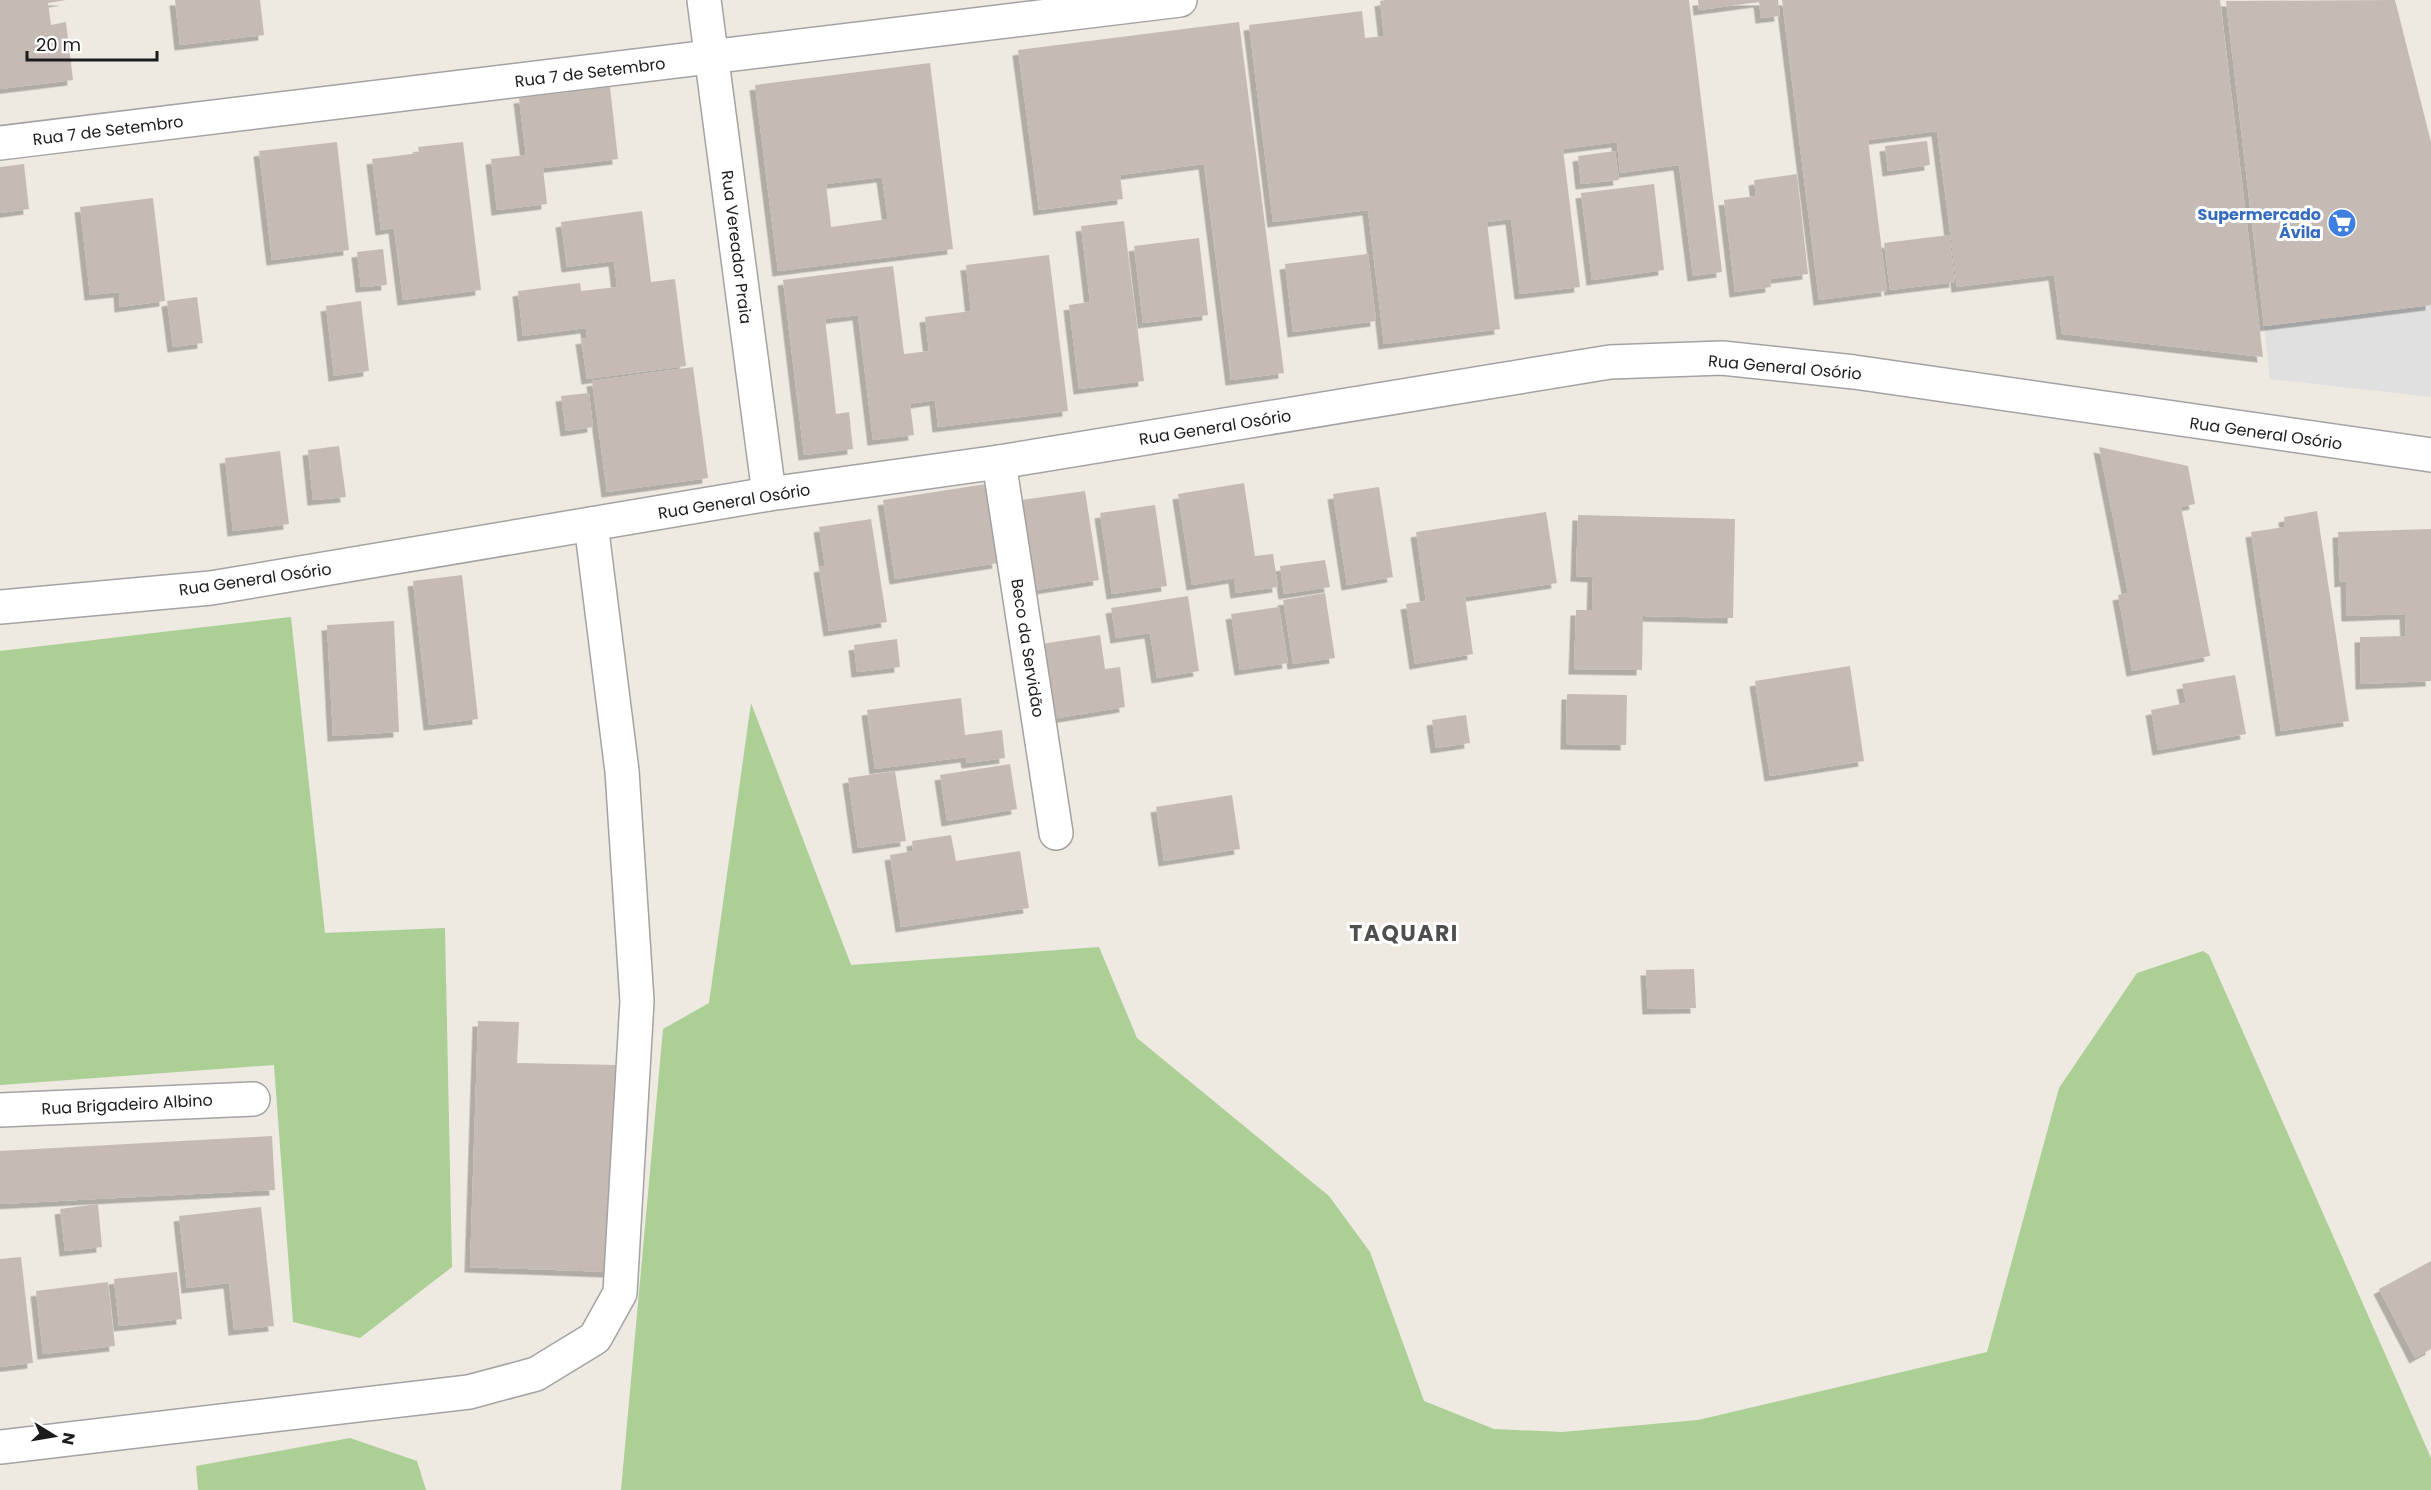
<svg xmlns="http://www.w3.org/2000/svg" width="2431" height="1490" font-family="Poppins,sans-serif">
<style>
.forest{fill:#abcf95}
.parking{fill:#e0e0e0}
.building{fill:#c6bab5;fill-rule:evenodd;filter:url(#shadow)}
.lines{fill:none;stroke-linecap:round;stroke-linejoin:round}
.minor-casing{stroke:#a3a3a3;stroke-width:36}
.minor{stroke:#fff;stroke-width:33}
.labels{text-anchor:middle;stroke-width:6;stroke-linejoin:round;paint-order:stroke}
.street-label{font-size:16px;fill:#1c1c1c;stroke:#fff}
.shop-label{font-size:16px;font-weight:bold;fill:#366cbe;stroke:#fff;text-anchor:end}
.district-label{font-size:22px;font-weight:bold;letter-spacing:1.5px;fill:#4f4f4f;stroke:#fff}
</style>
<defs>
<filter id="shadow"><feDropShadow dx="-5.5" dy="5.5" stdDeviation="0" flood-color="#0004"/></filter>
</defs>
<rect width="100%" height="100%" fill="#eee9e1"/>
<g class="forest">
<polygon points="291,617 325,933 445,928 452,1267 360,1338 293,1322 274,1065 0,1085 0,651"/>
<polygon points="751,703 851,965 1099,947 1137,1038 1329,1196 1370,1252 1424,1401 1494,1429 1562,1432 1698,1420 1987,1352 2059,1088 2137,973 2203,951 2209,955 2431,1458 2431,1490 621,1490 663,1029 709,1003"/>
<polygon points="350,1438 417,1461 426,1490 198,1490 196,1466"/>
</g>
<polygon class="parking" points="2431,305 2431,397 2270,379 2264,326"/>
<g class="building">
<polygon points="0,0 66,0 48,3 51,25 66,22 73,80 0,89"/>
<polygon points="175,0 260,0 264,35 180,45"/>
<polygon points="1385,0 1689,0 1722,272 1693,276 1679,165 1620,173 1617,142 1563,149 1580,287 1520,294 1511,219 1487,222 1500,329 1384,344 1368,210 1273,222 1249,25 1362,11 1365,38 1384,36 1380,1"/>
<polygon points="1698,0 1778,0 1780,16 1761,18 1759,2 1699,10"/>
<polygon points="1782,0 2220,0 2263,357 2062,334 2054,275 1957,287 1937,131 1868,140 1887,291 1819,300"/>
<polygon points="2395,0 2431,142 2431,305 2264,326 2226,1"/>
<polygon points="1239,22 1284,373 1231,380 1204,164 1120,175 1123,199 1039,210 1018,50"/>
<path d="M 930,63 L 953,249 L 778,271 L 755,85 ZM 882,177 L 888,219 L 831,227 L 826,184 Z"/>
<polygon points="610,87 618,159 543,168 547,204 497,210 491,159 526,155 519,98"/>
<polygon points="1927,141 1930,165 1888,171 1885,146"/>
<polygon points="337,142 349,250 272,260 259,151"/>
<polygon points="463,142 481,290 403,300 394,228 381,230 372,159 419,153 418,147"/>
<polygon points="1615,151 1619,180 1581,184 1578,156"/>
<polygon points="24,164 29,209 0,213 0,167"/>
<polygon points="1797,174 1808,274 1770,279 1771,287 1735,292 1724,200 1756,196 1754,180"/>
<polygon points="1654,184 1664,270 1592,280 1581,193"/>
<polygon points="153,198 165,301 120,307 119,292 90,295 80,207"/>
<polygon points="642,211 651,282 675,279 686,366 587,379 581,339 587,338 586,328 523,336 518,291 580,283 581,291 617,287 614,261 567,267 561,222"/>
<polygon points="1124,221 1144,381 1079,389 1069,305 1090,302 1081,226"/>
<polygon points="1949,235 1955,282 1890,290 1884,243"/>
<polygon points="1199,238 1208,315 1143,323 1134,246"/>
<polygon points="383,249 387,285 361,287 357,252"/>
<polygon points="1368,254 1376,321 1293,332 1285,264"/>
<polygon points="1049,255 1068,411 938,427 935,400 910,404 914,435 873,440 858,315 825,319 836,414 849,412 853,449 804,455 783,280 893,266 904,354 929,351 925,317 971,311 966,265"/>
<polygon points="197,297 203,343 173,347 167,301"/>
<polygon points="361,301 369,371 334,376 326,306"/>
<polygon points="693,367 708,478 607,492 592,381"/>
<polygon points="589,393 593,427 566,431 561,396"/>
<polygon points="339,446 346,497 313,500 308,450"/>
<polygon points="2099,447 2188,466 2195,504 2181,507 2210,656 2132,671 2118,595 2128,593"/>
<polygon points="280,451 289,524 233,531 225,458"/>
<polygon points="1244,483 1255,556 1273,554 1278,587 1236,593 1234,578 1192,585 1178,494"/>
<polygon points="986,484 998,563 895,579 883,500"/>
<polygon points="1379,487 1393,577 1347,585 1333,494"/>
<polygon points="1085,491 1099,580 1029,591 1015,501"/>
<polygon points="1155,505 1167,586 1112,594 1100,513"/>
<polygon points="2317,511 2349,721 2281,731 2251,532 2285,527 2284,517"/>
<polygon points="1546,512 1557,583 1465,597 1473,654 1415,664 1406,604 1426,601 1416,532"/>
<polygon points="1578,515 1735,519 1733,618 1643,616 1642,670 1574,669 1576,610 1592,610 1593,577 1576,576"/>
<polygon points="871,519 887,622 829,631 819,567 825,566 819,527"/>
<polygon points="2431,529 2431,681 2361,684 2360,637 2406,636 2405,614 2347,616 2346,581 2340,582 2338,532"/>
<polygon points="1325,560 1330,587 1284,594 1280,566"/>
<polygon points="462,575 478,719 429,725 413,581"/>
<polygon points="1325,593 1335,658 1293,664 1283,600"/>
<polygon points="1188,596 1199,671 1157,678 1150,633 1116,638 1111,608"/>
<polygon points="1279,607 1288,663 1240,670 1231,614"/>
<polygon points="394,621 399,732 333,736 327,625"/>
<polygon points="1100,635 1105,669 1120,667 1125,707 1052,719 1041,644"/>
<polygon points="897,639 900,667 857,672 854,645"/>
<polygon points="1850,666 1864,761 1770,776 1755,681"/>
<polygon points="2235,675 2246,734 2158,750 2151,710 2186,703 2182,684"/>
<polygon points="1567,694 1627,695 1626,745 1566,744"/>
<polygon points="961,698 965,735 1002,730 1005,758 967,763 966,757 875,769 867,710"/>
<polygon points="1466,715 1470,743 1436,748 1432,720"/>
<polygon points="1010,764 1017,809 947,821 940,775"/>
<polygon points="895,771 906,841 858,848 848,778"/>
<polygon points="1232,795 1240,849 1164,861 1156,807"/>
<polygon points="951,835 956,861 1020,851 1029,908 901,927 890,855 913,851 912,841"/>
<polygon points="1694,969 1696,1008 1648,1009 1646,970"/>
<polygon points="478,1021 519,1022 517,1063 616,1065 609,1272 470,1267"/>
<polygon points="272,1136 275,1190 0,1204 0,1151"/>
<polygon points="98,1204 102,1247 65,1251 60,1209"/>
<polygon points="261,1207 274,1326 234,1330 229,1283 187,1288 179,1216"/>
<polygon points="21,1257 33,1363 0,1367 0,1259"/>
<polygon points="2431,1261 2431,1349 2415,1358 2379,1289"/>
<polygon points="177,1272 182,1319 119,1326 114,1279"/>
<polygon points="108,1282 115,1346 43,1354 36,1291"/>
</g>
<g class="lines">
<g class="minor-casing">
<g id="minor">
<polyline points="704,0 769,494"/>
<polyline points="0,143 1180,0"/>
<polyline points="999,462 1056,833"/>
<polyline points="0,607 211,588 769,494 999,462 1610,362 1722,358 1854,372 2431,455"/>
<polyline points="0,1110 253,1099"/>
<polyline points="0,1447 469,1392 536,1374 595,1338 620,1293 637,1001 622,771 591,524"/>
</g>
</g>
<use href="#minor" class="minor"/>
</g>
<defs>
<g id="supermarket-disc" transform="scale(1.5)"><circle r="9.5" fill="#3f7fe0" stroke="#fff"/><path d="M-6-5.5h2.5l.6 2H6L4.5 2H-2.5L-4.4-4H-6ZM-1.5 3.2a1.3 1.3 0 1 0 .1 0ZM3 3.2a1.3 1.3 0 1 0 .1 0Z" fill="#fff"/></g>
</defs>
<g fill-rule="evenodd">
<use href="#supermarket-disc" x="2342" y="223"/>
</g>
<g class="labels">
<g class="street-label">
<text transform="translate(590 72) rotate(-7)" y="6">Rua 7 de Setembro</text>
<text transform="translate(108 130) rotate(-7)" y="6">Rua 7 de Setembro</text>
<text transform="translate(737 247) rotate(83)" y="6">Rua Vereador Praia</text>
<text transform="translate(1785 367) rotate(5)" y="6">Rua General Osório</text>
<text transform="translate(1215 427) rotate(-9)" y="6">Rua General Osório</text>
<text transform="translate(2266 433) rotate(8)" y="6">Rua General Osório</text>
<text transform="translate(734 501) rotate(-9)" y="6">Rua General Osório</text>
<text transform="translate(255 579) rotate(-8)" y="6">Rua General Osório</text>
<text transform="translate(1028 648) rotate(81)" y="6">Beco da Servidão</text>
<text transform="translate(127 1104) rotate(-3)" y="6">Rua Brigadeiro Albino</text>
</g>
<g class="shop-label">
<text x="2321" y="220">Supermercado<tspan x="2321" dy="18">Ávila</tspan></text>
</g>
<g class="district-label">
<text x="1404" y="941">TAQUARI</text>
</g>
</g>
<g transform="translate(54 1436) rotate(101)" stroke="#ffffff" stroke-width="4.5" paint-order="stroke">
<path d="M0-4.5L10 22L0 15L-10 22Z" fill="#1c1c1c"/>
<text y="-9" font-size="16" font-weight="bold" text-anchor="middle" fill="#1c1c1c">N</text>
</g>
<path d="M27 51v9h130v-9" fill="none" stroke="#1c1c1c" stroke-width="3"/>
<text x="36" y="51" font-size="18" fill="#1c1c1c" stroke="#ffffff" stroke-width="4.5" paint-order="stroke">20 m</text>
</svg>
